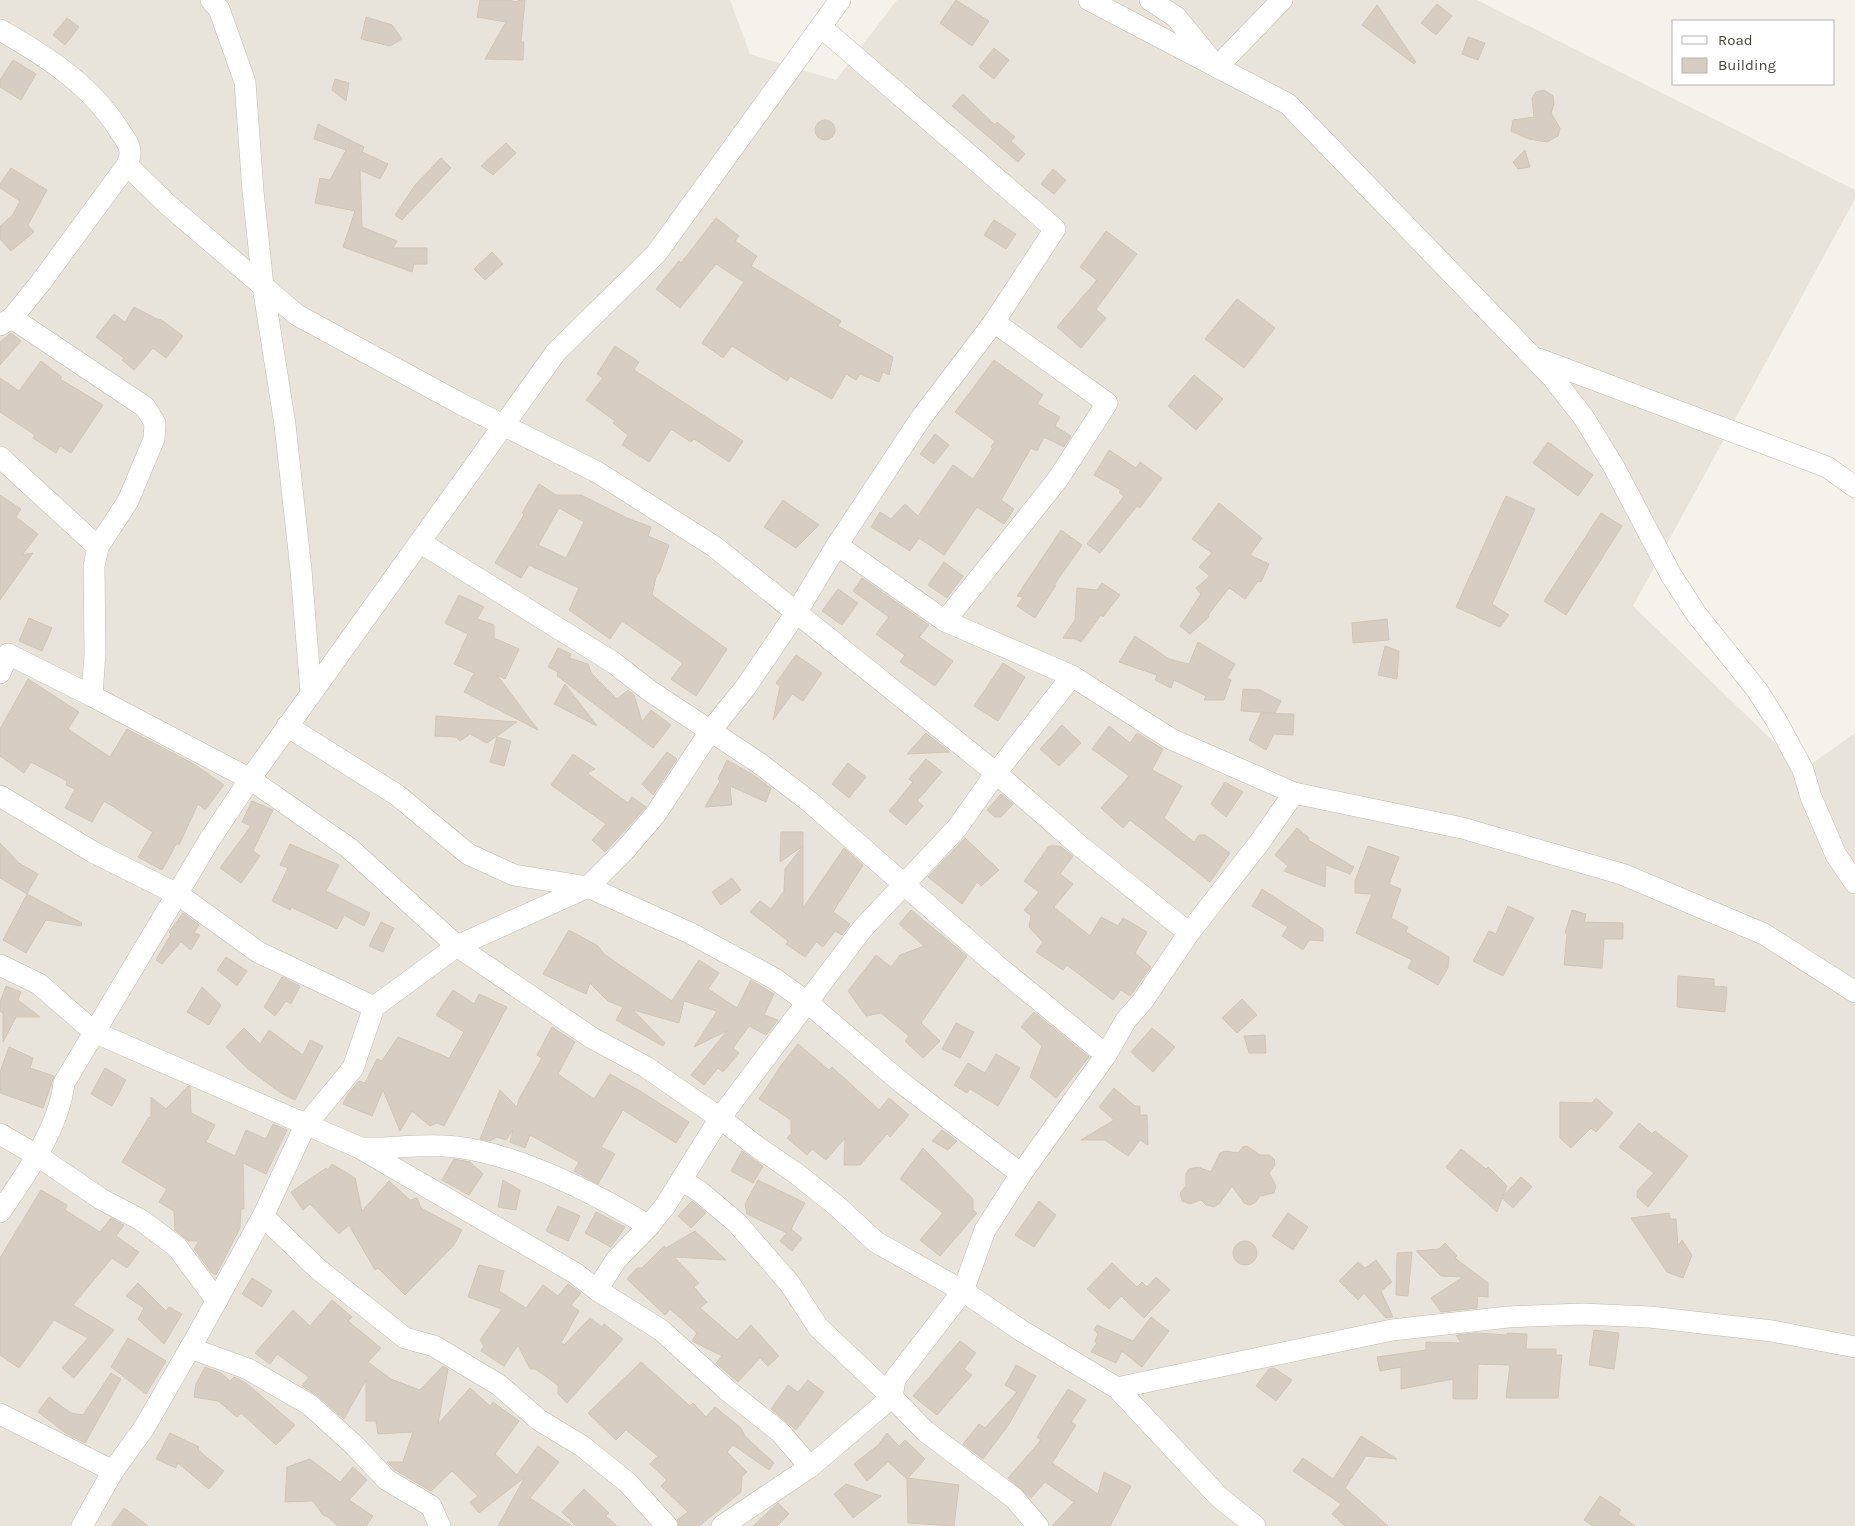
<svg xmlns="http://www.w3.org/2000/svg" width="1855" height="1526" font-family="Karla,sans-serif">
<style>
.residential{fill:#e9e4db}
.building{fill:#d6cec2;stroke:#d1c6b6;fill-rule:evenodd}
.lines{fill:none;stroke-linecap:round;stroke-linejoin:round}
.minor-casing{stroke:#c0baaf;stroke-width:22}
.minor{stroke:#fff;stroke-width:21}
</style>
<rect width="100%" height="100%" fill="#f5f2ec"/>
<polygon class="residential" points="0,0 730,0 750,54 836,80 897,0 1477,0 1855,190 1855,199 1633,606 1803,770 1855,733 1855,1526 0,1526"/>
<g class="building">
<polygon points="480,0 508,0 517,2 519,0 525,0 521,42 524,42 523,60 485,59 506,22 477,17"/>
<polygon points="956,0 989,21 972,46 940,23"/>
<polygon points="1437,4 1452,16 1436,35 1421,23"/>
<polygon points="1377,5 1416,62 1414,64 1362,25"/>
<polygon points="366,17 392,25 402,39 390,46 361,39"/>
<polygon points="67,18 79,27 65,45 53,35"/>
<polygon points="1468,37 1485,43 1478,60 1462,54"/>
<polygon points="994,48 1009,60 994,79 979,67"/>
<polygon points="13,60 36,74 21,100 0,87 0,80"/>
<polygon points="335,79 349,83 346,101 332,90"/>
<polygon points="1544,90 1553,96 1554,104 1551,113 1560,128 1558,136 1547,142 1529,139 1511,131 1513,120 1534,117 1532,98 1536,92"/>
<polygon points="963,94 995,125 997,122 1015,137 1011,141 1025,154 1018,162 952,106"/>
<circle cx="825" cy="130" r="10"/>
<polygon points="318,124 364,147 362,152 388,164 380,179 360,170 362,227 397,241 393,248 427,248 427,264 414,264 412,272 343,247 355,211 315,203 320,178 330,180 346,150 314,139"/>
<polygon points="506,143 516,153 493,175 481,166"/>
<polygon points="1525,150 1530,167 1518,169 1513,162"/>
<polygon points="441,158 451,168 402,220 395,215 415,185"/>
<polygon points="11,168 47,190 28,225 34,232 11,251 0,239 0,226 12,216 20,201 0,188 0,184"/>
<polygon points="1053,169 1066,180 1054,194 1041,184"/>
<polygon points="716,218 739,236 735,241 757,256 751,266 841,321 838,326 893,357 889,375 883,372 879,382 860,374 856,380 846,374 832,399 790,376 787,381 732,346 723,358 702,343 744,282 716,264 680,308 656,289 679,261 681,263"/>
<polygon points="994,220 1016,234 1006,249 984,235"/>
<polygon points="1106,231 1137,254 1096,309 1106,318 1081,348 1057,327 1097,280 1080,267"/>
<polygon points="492,252 503,264 485,280 474,269"/>
<polygon points="1237,299 1275,328 1244,368 1205,339"/>
<polygon points="134,307 159,320 160,319 183,336 166,358 153,348 134,370 122,360 124,358 96,337 114,314 125,322"/>
<polygon points="11,333 21,341 0,365 0,342"/>
<polygon points="615,346 639,362 634,370 743,441 729,462 694,439 691,442 671,429 649,462 622,445 628,435 613,423 615,421 586,400 603,378 597,374"/>
<polygon points="994,360 1043,395 1037,404 1060,417 1055,426 1071,436 1064,447 1044,437 1037,451 1031,448 1001,500 1014,509 1004,524 977,507 944,555 919,538 910,551 871,527 880,512 891,519 905,504 918,516 953,465 973,479 993,448 991,447 995,441 955,412"/>
<polygon points="41,361 62,377 60,379 103,405 71,453 60,446 56,453 33,438 35,435 0,412 0,378 19,391"/>
<polygon points="1194,375 1223,399 1196,430 1168,406"/>
<polygon points="935,434 949,445 934,464 920,454"/>
<polygon points="1548,442 1593,475 1578,496 1533,463"/>
<polygon points="1109,450 1136,468 1140,462 1162,478 1140,508 1137,506 1100,553 1087,544 1124,496 1119,492 1121,490 1094,475"/>
<path d="M 539,484 L 556,495 L 581,495 L 627,518 L 651,527 L 648,536 L 669,545 L 660,571 L 656,577 L 652,595 L 727,649 L 696,696 L 671,679 L 683,663 L 622,621 L 610,639 L 569,610 L 579,588 L 529,565 L 521,578 L 495,563 L 524,515 L 522,513 ZM 559,508 L 584,522 L 566,558 L 538,545 Z"/>
<polygon points="0,495 21,509 16,517 38,534 22,555 33,553 0,600"/>
<polygon points="1506,496 1535,509 1492,604 1509,615 1500,627 1456,607"/>
<polygon points="783,500 819,525 796,548 764,527"/>
<polygon points="1219,503 1262,538 1250,555 1269,564 1261,582 1258,581 1245,599 1229,588 1208,615 1209,617 1190,634 1180,626 1201,594 1196,588 1210,576 1199,567 1212,553 1192,539"/>
<polygon points="1601,513 1622,526 1566,615 1544,601"/>
<polygon points="1061,530 1082,545 1054,585 1056,585 1035,618 1017,606 1023,597 1017,596"/>
<polygon points="944,562 963,576 947,598 928,585"/>
<polygon points="862,578 929,625 919,637 953,661 935,686 900,662 905,655 876,634 889,617 853,591"/>
<polygon points="1102,583 1120,595 1103,617 1101,615 1081,642 1076,639 1063,638 1075,620 1077,588 1097,590"/>
<polygon points="838,589 858,603 842,625 822,611"/>
<polygon points="459,595 484,607 477,619 494,625 494,638 519,649 505,679 497,675 538,730 464,692 474,673 454,664 468,634 445,623"/>
<polygon points="29,618 52,628 42,651 19,641"/>
<polygon points="1387,619 1389,640 1353,643 1352,623"/>
<polygon points="1135,636 1169,659 1189,664 1198,642 1235,664 1227,678 1231,680 1224,700 1204,700 1206,696 1174,680 1171,688 1155,680 1157,675 1119,662"/>
<polygon points="1385,646 1399,651 1397,679 1378,675"/>
<polygon points="558,648 571,654 569,658 588,664 591,673 617,699 628,690 634,695 642,722 651,710 671,725 653,748 557,676 558,672 548,667"/>
<polygon points="796,655 822,673 803,701 792,694 773,720 780,686 776,683"/>
<polygon points="1003,663 1025,677 998,721 974,706"/>
<polygon points="28,679 79,712 68,729 110,757 127,729 194,764 224,785 205,810 198,804 179,845 177,843 162,870 138,857 153,832 104,801 92,822 65,808 75,789 66,785 67,781 31,762 24,773 0,756 0,729"/>
<polygon points="565,684 597,726 554,704"/>
<polygon points="1243,689 1260,690 1281,701 1275,713 1241,711"/>
<polygon points="1261,713 1294,714 1293,735 1274,734 1266,750 1249,740"/>
<polygon points="436,716 517,722 487,743 470,734 460,741 456,737 435,736"/>
<polygon points="1062,725 1081,743 1059,766 1040,749"/>
<polygon points="1109,726 1130,743 1137,733 1163,749 1152,770 1182,786 1164,818 1194,842 1199,835 1205,835 1230,853 1210,882 1130,820 1123,828 1101,808 1129,776 1092,749"/>
<polygon points="926,733 950,752 907,754"/>
<polygon points="497,737 511,741 504,766 490,762"/>
<polygon points="667,752 677,759 653,795 642,784"/>
<polygon points="573,754 595,769 587,773 628,803 632,797 646,807 605,852 592,840 606,824 551,785"/>
<polygon points="926,759 942,772 917,801 923,806 906,825 889,811 913,782 909,779"/>
<polygon points="727,760 752,774 771,788 766,802 730,786 732,805 705,807 720,781 718,779"/>
<polygon points="848,763 866,777 849,798 832,784"/>
<polygon points="1225,782 1243,792 1226,817 1211,804"/>
<polygon points="1001,794 1013,804 1001,817 995,817 987,810"/>
<polygon points="252,801 273,810 253,851 260,856 241,883 220,868 251,826 242,822"/>
<polygon points="1297,828 1309,838 1308,840 1354,867 1350,874 1326,865 1325,887 1284,871 1288,866 1275,855"/>
<polygon points="781,832 803,832 803,846 780,862"/>
<polygon points="965,838 999,870 981,886 977,882 962,904 928,877"/>
<polygon points="0,843 19,863 38,874 27,894 0,878"/>
<polygon points="290,844 339,865 326,891 370,913 364,926 344,915 337,929 291,907 290,910 272,901 288,868 280,865"/>
<polygon points="803,846 803,908 844,848 863,865 833,912 850,924 842,935 835,931 823,947 816,942 805,957 786,944 788,941 750,912 760,901 771,909 784,891 785,869"/>
<polygon points="1049,846 1060,846 1073,856 1060,874 1073,884 1054,907 1061,913 1090,936 1101,917 1118,926 1123,918 1147,932 1135,953 1151,967 1130,996 1121,990 1113,1000 1067,965 1063,970 1036,952 1043,942 1029,927 1031,916 1024,910 1039,892 1024,881"/>
<polygon points="1368,846 1399,857 1389,884 1401,889 1391,918 1408,927 1406,932 1449,957 1448,968 1438,985 1408,968 1412,960 1356,933 1372,894 1355,893 1355,881"/>
<polygon points="732,878 741,890 721,905 712,892"/>
<polygon points="1262,889 1323,929 1323,941 1309,940 1303,950 1282,936 1288,927 1252,906"/>
<polygon points="27,894 82,923 81,926 46,920 26,953 3,940"/>
<polygon points="1508,906 1534,918 1503,976 1473,961 1489,931 1496,934"/>
<polygon points="911,910 967,956 921,1023 940,1041 923,1058 905,1041 909,1036 881,1013 866,1016 848,991 876,955 891,967 900,955 924,946 899,924"/>
<polygon points="1572,910 1586,914 1584,922 1623,923 1623,939 1604,939 1602,968 1564,965 1567,934 1565,933"/>
<polygon points="183,913 199,925 194,933 200,935 191,950 181,942 162,964 156,960 171,934 169,932"/>
<polygon points="381,922 394,928 383,952 369,946"/>
<polygon points="569,930 598,946 604,954 672,1001 699,960 719,973 708,989 737,1008 751,980 774,994 764,1015 778,1020 766,1035 749,1026 733,1048 739,1053 723,1072 718,1068 704,1085 691,1075 727,1031 694,1047 717,1011 684,1001 679,1023 633,1010 665,1043 663,1046 616,1020 623,1007 608,1001 590,983 586,994 543,974"/>
<polygon points="226,957 247,971 237,986 217,970"/>
<polygon points="1678,976 1714,979 1714,986 1727,987 1725,1012 1677,1007"/>
<polygon points="282,977 300,986 291,1004 286,1001 275,1016 264,1007"/>
<polygon points="6,986 21,992 18,1000 40,1017 16,1017 3,1042 3,1013 0,1011 0,1002"/>
<polygon points="202,987 221,1005 209,1025 187,1012"/>
<polygon points="453,990 474,1004 479,994 507,1007 444,1126 437,1123 430,1126 412,1111 400,1131 383,1090 372,1116 343,1104 348,1094 359,1081 365,1083 377,1059 382,1061 398,1037 449,1058 464,1032 436,1015"/>
<polygon points="1242,999 1257,1015 1237,1033 1222,1018"/>
<polygon points="1034,1012 1089,1057 1056,1098 1030,1077 1042,1046 1021,1027"/>
<polygon points="956,1023 974,1032 960,1058 942,1049"/>
<polygon points="552,1027 575,1042 558,1074 594,1099 610,1074 640,1091 689,1122 676,1143 623,1110 601,1147 615,1154 598,1184 574,1171 579,1162 530,1135 525,1148 510,1142 513,1130 506,1140 497,1137 490,1141 480,1139 500,1090 517,1107 519,1099 542,1058 537,1055"/>
<polygon points="244,1028 260,1044 269,1030 303,1055 310,1040 323,1046 295,1100 281,1093 247,1068 226,1047"/>
<polygon points="1152,1028 1175,1047 1153,1072 1131,1052"/>
<polygon points="1265,1035 1266,1053 1249,1053 1244,1036"/>
<polygon points="798,1044 829,1070 832,1067 879,1110 889,1098 909,1115 890,1137 887,1134 860,1165 844,1165 845,1138 826,1160 812,1149 807,1155 787,1138 791,1134 791,1120 759,1099 782,1064"/>
<polygon points="9,1047 33,1058 30,1068 54,1076 43,1108 0,1093 0,1072"/>
<polygon points="996,1054 1020,1068 998,1106 970,1089 967,1093 954,1085 968,1063 985,1073"/>
<polygon points="105,1068 126,1080 112,1106 91,1094"/>
<polygon points="188,1086 190,1087 191,1113 215,1125 206,1142 235,1156 246,1130 266,1139 273,1124 287,1130 266,1174 243,1163 244,1209 241,1209 240,1228 216,1275 211,1272 194,1249 199,1241 188,1241 175,1230 174,1211 159,1202 167,1189 122,1162 149,1117 151,1118 151,1097 166,1109"/>
<polygon points="1114,1088 1135,1106 1140,1106 1140,1115 1147,1115 1148,1145 1140,1140 1128,1156 1105,1140 1081,1140 1114,1120 1099,1107"/>
<polygon points="1596,1098 1613,1113 1596,1132 1591,1128 1571,1148 1560,1138 1560,1102 1592,1103"/>
<polygon points="1639,1123 1652,1134 1655,1131 1688,1156 1648,1207 1637,1197 1637,1191 1654,1173 1619,1147"/>
<polygon points="942,1130 957,1141 948,1150 932,1141"/>
<polygon points="1247,1146 1260,1155 1269,1155 1274,1159 1275,1165 1269,1173 1276,1186 1274,1193 1260,1196 1255,1203 1249,1205 1244,1203 1232,1186 1220,1203 1214,1207 1206,1205 1201,1200 1190,1204 1182,1201 1180,1193 1186,1186 1186,1174 1189,1169 1198,1167 1211,1172 1220,1153 1226,1151 1238,1153 1243,1147"/>
<polygon points="923,1148 973,1199 973,1210 977,1213 940,1256 920,1240 943,1213 900,1179"/>
<polygon points="1461,1149 1486,1169 1488,1167 1507,1186 1503,1196 1521,1177 1532,1187 1513,1208 1502,1198 1497,1212 1446,1167"/>
<polygon points="742,1151 763,1166 753,1183 731,1171"/>
<polygon points="454,1159 470,1162 483,1174 469,1195 442,1180"/>
<polygon points="332,1164 355,1178 362,1211 389,1181 410,1200 417,1198 421,1208 462,1230 454,1245 405,1295 378,1268 375,1270 349,1225 339,1234 310,1204 303,1210 291,1192 326,1168 328,1170"/>
<polygon points="503,1180 520,1190 516,1210 498,1207"/>
<polygon points="758,1180 805,1203 791,1229 802,1238 792,1251 780,1241 787,1233 747,1214 745,1204"/>
<polygon points="41,1190 67,1205 65,1210 100,1232 111,1218 124,1225 116,1236 139,1252 127,1268 112,1258 73,1305 114,1330 74,1378 62,1368 88,1338 54,1320 19,1368 0,1355 0,1258"/>
<polygon points="692,1201 706,1213 691,1228 678,1216"/>
<polygon points="1039,1201 1056,1215 1034,1247 1015,1235"/>
<polygon points="558,1206 580,1216 568,1241 546,1231"/>
<polygon points="596,1212 625,1227 611,1247 585,1233"/>
<polygon points="1288,1213 1308,1227 1293,1250 1272,1236"/>
<polygon points="1669,1213 1670,1219 1676,1219 1678,1246 1682,1240 1692,1255 1683,1278 1667,1272 1631,1218"/>
<polygon points="695,1231 726,1260 674,1257 699,1283 694,1287 707,1302 700,1308 737,1340 751,1325 779,1356 768,1366 760,1358 738,1382 716,1363 722,1356 692,1341 697,1333 670,1309 665,1315 627,1279 637,1268 642,1268 664,1246 666,1248"/>
<circle cx="1245" cy="1253" r="12"/>
<polygon points="1445,1243 1457,1256 1455,1258 1488,1283 1488,1297 1478,1296 1477,1308 1441,1312 1431,1298 1463,1277 1441,1276 1416,1251 1439,1249"/>
<polygon points="1412,1252 1408,1296 1396,1295 1397,1253"/>
<polygon points="1376,1260 1392,1282 1381,1291 1393,1317 1386,1318 1364,1293 1358,1300 1339,1281 1358,1262 1365,1268"/>
<polygon points="1112,1263 1137,1287 1142,1282 1147,1287 1156,1277 1170,1290 1144,1318 1121,1296 1109,1309 1087,1289"/>
<polygon points="479,1265 504,1271 499,1291 526,1308 543,1285 558,1296 568,1284 581,1293 571,1305 579,1311 561,1343 564,1345 590,1318 602,1327 604,1324 623,1339 567,1403 558,1394 558,1385 535,1369 530,1369 518,1345 504,1366 481,1351 484,1346 480,1340 502,1309 468,1297"/>
<polygon points="252,1278 272,1291 262,1307 242,1294"/>
<polygon points="138,1283 166,1311 169,1307 182,1314 164,1344 138,1319 144,1308 126,1296"/>
<polygon points="332,1300 352,1317 348,1321 381,1348 368,1362 391,1379 420,1390 443,1366 448,1369 438,1424 470,1388 490,1406 493,1402 519,1421 495,1454 517,1475 538,1446 559,1462 530,1498 572,1526 498,1526 525,1477 479,1513 470,1502 478,1496 452,1471 431,1491 395,1470 387,1462 403,1462 413,1432 378,1434 376,1421 366,1421 366,1380 344,1419 318,1396 302,1386 309,1377 277,1354 270,1364 255,1353 293,1310 310,1326"/>
<polygon points="1151,1317 1169,1331 1142,1367 1122,1351 1116,1363 1091,1352 1097,1343 1095,1341 1098,1334 1094,1330 1097,1325 1133,1341"/>
<polygon points="1594,1330 1619,1333 1614,1369 1589,1365"/>
<polygon points="1476,1333 1507,1335 1507,1333 1527,1334 1526,1349 1556,1349 1556,1355 1562,1355 1558,1398 1506,1398 1510,1365 1478,1364 1477,1399 1453,1399 1453,1379 1401,1389 1401,1367 1380,1371 1377,1357 1426,1350 1426,1342 1461,1343 1456,1335"/>
<polygon points="128,1338 166,1361 146,1394 111,1367"/>
<polygon points="960,1341 976,1353 964,1369 972,1375 937,1415 913,1396"/>
<polygon points="641,1362 690,1406 693,1403 706,1417 715,1407 741,1428 745,1436 774,1463 769,1470 733,1445 727,1452 747,1472 742,1476 741,1492 699,1526 679,1526 677,1520 688,1512 661,1486 667,1480 650,1464 658,1456 626,1430 616,1440 588,1413"/>
<polygon points="1016,1365 1036,1376 1009,1424 983,1459 963,1444 979,1424 985,1428 1017,1392 1005,1385"/>
<polygon points="205,1367 221,1373 230,1381 234,1377 246,1383 295,1425 276,1445 241,1413 237,1417 218,1401 194,1397 196,1384"/>
<polygon points="1274,1368 1292,1380 1276,1401 1256,1386 1269,1369"/>
<polygon points="111,1373 121,1379 85,1443 67,1434 38,1412 49,1397 71,1413 83,1415"/>
<polygon points="808,1380 824,1392 796,1430 771,1409 788,1385 798,1392"/>
<polygon points="1068,1389 1086,1400 1071,1422 1076,1425 1052,1463 1098,1494 1104,1472 1131,1486 1110,1526 1052,1526 1074,1502 1045,1482 1031,1498 1008,1478 1041,1440 1037,1437"/>
<polygon points="170,1433 199,1447 198,1450 224,1471 209,1489 178,1463 176,1468 156,1459"/>
<polygon points="887,1433 899,1446 905,1440 925,1459 908,1478 959,1485 954,1526 908,1523 907,1479 888,1462 867,1481 854,1464 878,1445"/>
<polygon points="1361,1436 1397,1459 1366,1456 1345,1488 1388,1526 1345,1526 1332,1514 1341,1504 1293,1471 1303,1458 1333,1479"/>
<polygon points="310,1459 340,1482 353,1467 367,1480 349,1500 373,1516 366,1526 338,1526 328,1517 323,1515 313,1501 285,1502 287,1467"/>
<polygon points="846,1484 881,1496 853,1518 834,1494"/>
<polygon points="584,1489 609,1513 606,1516 617,1526 576,1526 562,1512"/>
<polygon points="1600,1496 1621,1510 1618,1514 1635,1526 1593,1526 1584,1520"/>
<polygon points="778,1503 789,1514 777,1526 753,1526"/>
<polygon points="124,1508 148,1526 111,1526"/>
</g>
<g class="lines">
<g class="minor-casing">
<g id="minor">
<polyline points="211,0 219,9 245,82 253,191 263,286 285,425 301,570 311,693"/>
<polyline points="1089,0 1217,67 1282,0"/>
<polyline points="1150,0 1176,17 1217,67 1288,104 1553,378 1584,418 1614,467 1671,575 1697,615 1757,690 1776,720 1803,770 1811,797 1836,855 1855,883"/>
<path d="M 0,30 C 46,56 91,85 119,130 C 124,137 131,146 130,154 C 130,158 128,162 127,165 L 168,205 L 297,315 L 461,404 L 597,472 L 715,547 L 996,773 L 1080,846 L 1189,933"/>
<polyline points="0,325 12,318 41,282 127,165"/>
<polyline points="1539,359 1827,467 1855,487"/>
<polyline points="0,457 98,547"/>
<polyline points="421,543 614,663 650,691 759,763 810,802 995,964 1106,1055"/>
<polyline points="837,545 945,621 1072,676 1171,739 1294,793 1462,828 1622,874 1764,934 1855,992"/>
<polyline points="945,621 1058,479 1107,403 994,322"/>
<polyline points="0,673 8,654 92,696 95,653 94,566 98,547 128,501 154,439 155,423 145,407 12,318"/>
<polyline points="92,696 250,779 349,848 457,946 592,1038 646,1067 720,1118 756,1146 797,1174 838,1207 876,1242 963,1291 1022,1331 1117,1388 1219,1497 1255,1526"/>
<polyline points="287,726 397,795 468,854 514,875 588,887 690,933 775,979 807,1002 902,1083 1021,1174"/>
<polyline points="0,796 93,852 179,895 258,952 374,1007"/>
<polyline points="0,965 39,984 94,1032 358,1147 575,1273 597,1290 661,1330 727,1390 780,1432 810,1467"/>
<polyline points="0,1134 38,1156 101,1199 141,1220 177,1247 217,1301"/>
<path d="M 361,1148 C 393,1149 424,1143 456,1147 C 521,1155 594,1193 649,1226"/>
<polyline points="681,1180 699,1191 737,1223 790,1284 818,1327 892,1397 925,1431 1014,1498 1038,1526"/>
<path d="M 0,1212 C 25,1176 59,1128 64,1083 L 210,839 L 250,779 L 556,352 L 656,254 L 840,0"/>
<polyline points="263,1216 318,1269 405,1338 434,1346 499,1385 539,1420 582,1446 628,1483 667,1526"/>
<polyline points="597,1290 616,1260 649,1226 665,1206 720,1118 863,928 957,828 996,773 1072,676"/>
<polyline points="190,1348 248,1369 310,1405 354,1445 387,1480 431,1506 440,1526"/>
<polyline points="1117,1388 1392,1330 1508,1317 1582,1314 1650,1317 1772,1331 1855,1347"/>
<polyline points="0,1414 113,1471"/>
<polyline points="82,1526 113,1471 144,1428 196,1338 263,1216 305,1126 353,1068 374,1007 457,946 588,887 624,851 655,815 711,730 745,688 796,613 837,545 921,418 994,322 1055,229 821,27"/>
<polyline points="722,1526 810,1467 892,1397 895,1379 963,1291 985,1230 1021,1174 1106,1055 1126,1020 1142,1002 1189,933 1259,843 1294,793"/>
</g>
</g>
<use href="#minor" class="minor"/>
</g>
<rect x="1672" y="20" width="162" height="65" fill="#ffffff" stroke="#b7b4b0"/>
<rect x="1682" y="36" width="25" height="8" fill="#ffffff" stroke="#b7b4b0"/>
<text x="1718" y="45" font-size="15" fill="#4a433a">Road</text>
<rect x="1682" y="58" width="25" height="15" fill="#d6cec2" stroke="#b7b4b0"/>
<text x="1718" y="70" font-size="15" fill="#4a433a">Building</text>
</svg>
